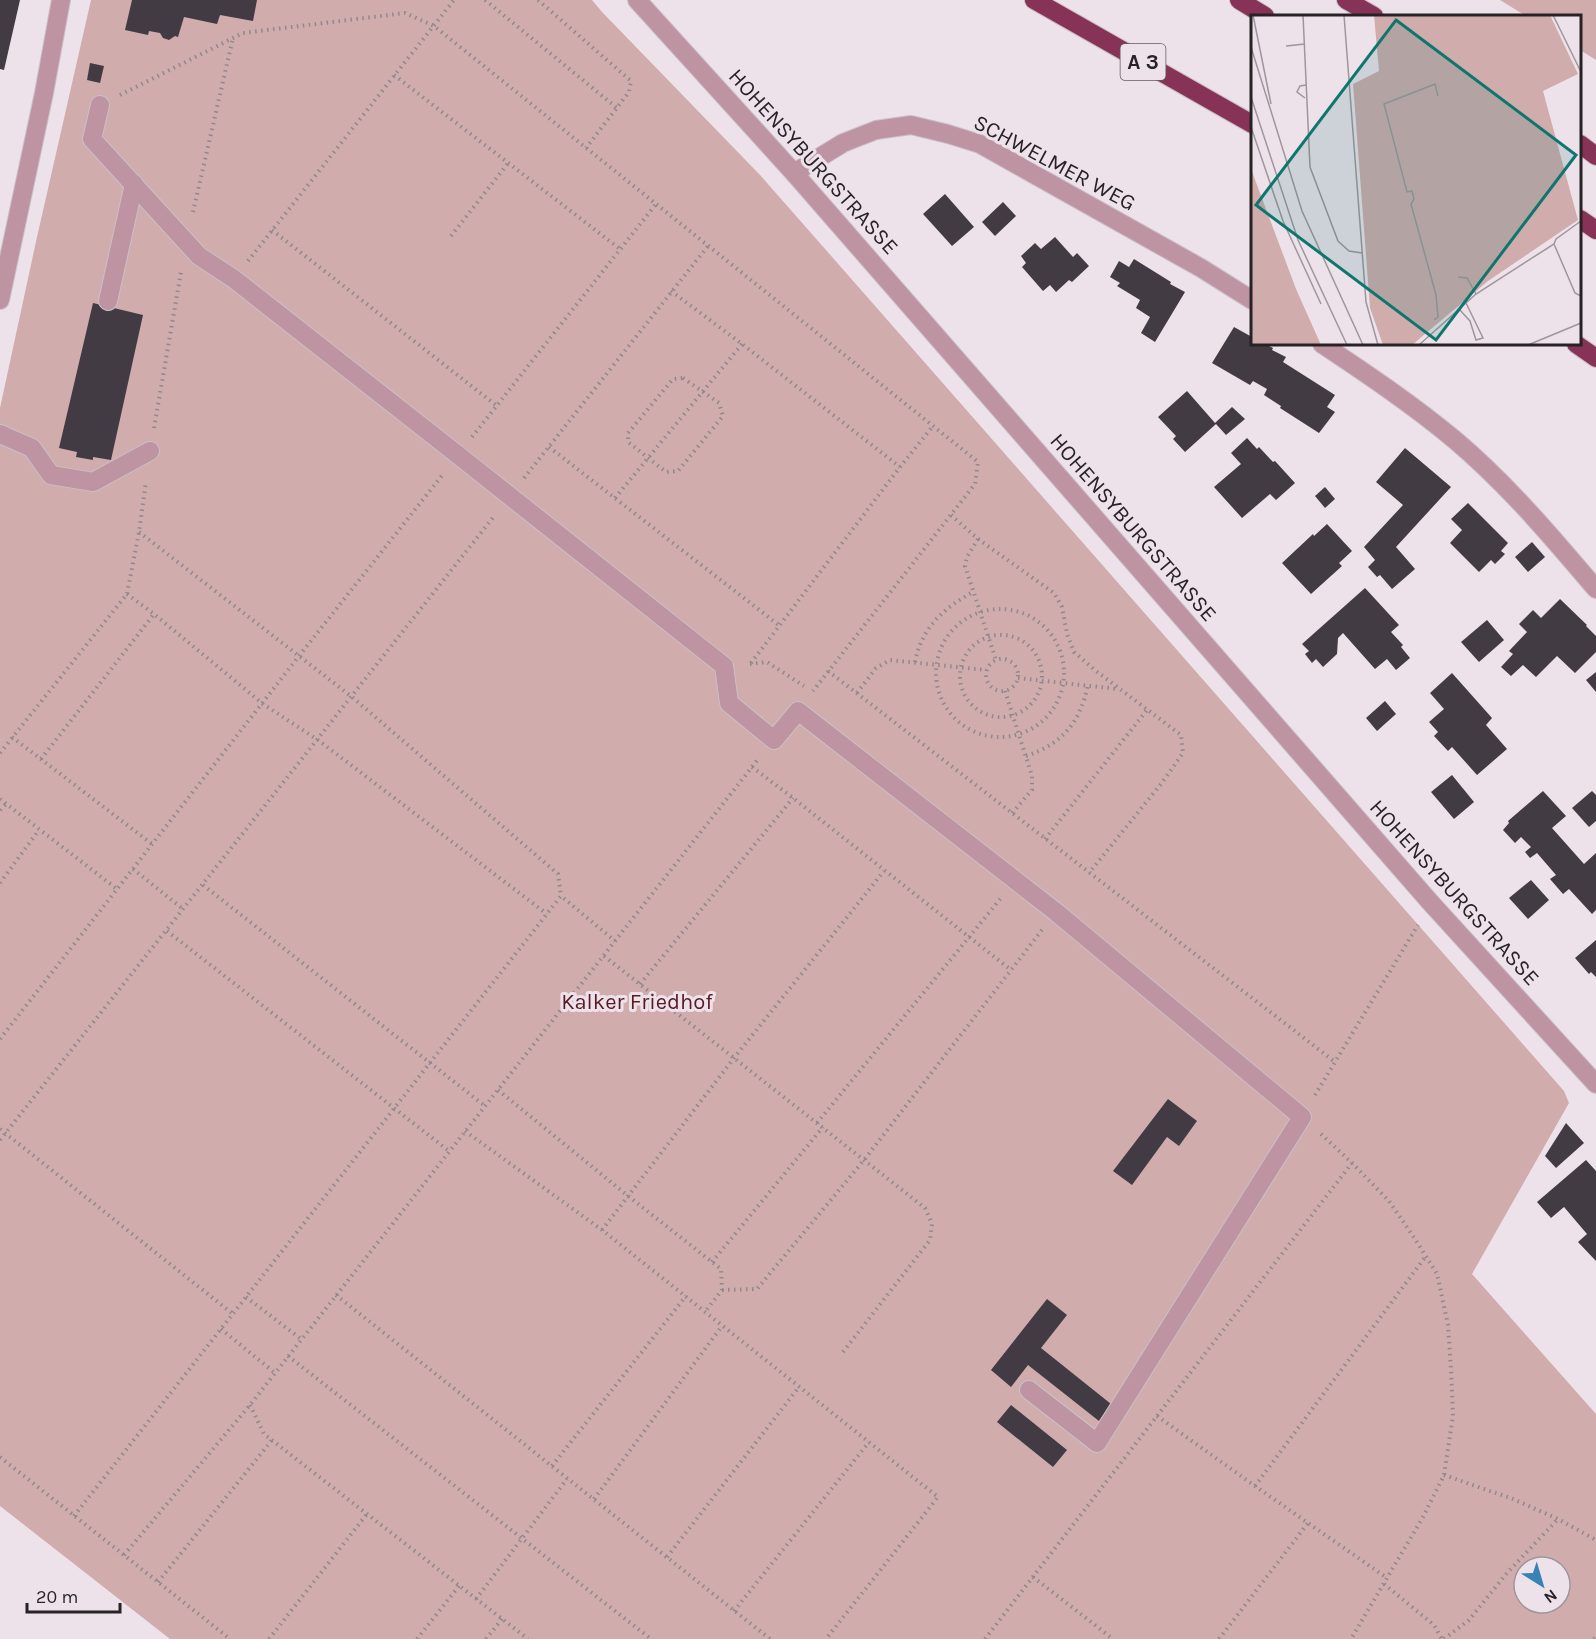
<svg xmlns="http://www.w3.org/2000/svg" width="1596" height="1639" font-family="Karla,sans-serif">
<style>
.green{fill:#d0acad;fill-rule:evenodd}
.building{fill:#423b44}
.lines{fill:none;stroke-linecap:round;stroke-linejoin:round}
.minor-casing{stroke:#cac0c7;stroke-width:20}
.highway-casing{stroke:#cac0c7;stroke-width:20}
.path{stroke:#90888d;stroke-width:4;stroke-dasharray:1.5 4.5;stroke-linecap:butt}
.minor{stroke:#bf94a2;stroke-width:18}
.highway{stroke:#873357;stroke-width:18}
.labels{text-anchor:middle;stroke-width:6;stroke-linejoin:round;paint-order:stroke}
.shield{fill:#eee2ea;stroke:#635c60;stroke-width:1.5}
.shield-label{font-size:21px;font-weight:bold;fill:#272325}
.street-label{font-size:22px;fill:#272325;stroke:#eee2ea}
.park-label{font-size:22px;fill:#591b23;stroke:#eee2ea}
.inset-road{fill:none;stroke:#9e969b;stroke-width:1.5}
.view{fill:#0f766e;fill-opacity:0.15;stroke:#0f766e;stroke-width:3}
.inset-edge{fill:none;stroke:#272325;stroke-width:3}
</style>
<rect width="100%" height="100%" fill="#eee2ea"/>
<g class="green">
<path d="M 91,0 L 592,0 L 603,13 L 761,176 L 1564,1091 L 1569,1103 L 1472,1274 L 1596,1414 L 1596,1639 L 170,1639 L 0,1506 L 0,408 L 37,237 ZM 1524,1567 L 1560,1567 L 1560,1603 L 1524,1603 Z"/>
<polygon points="1500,0 1596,0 1596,60 1580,50 1580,16 1526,16"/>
</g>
<g class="building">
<polygon points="0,0 20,0 4,70 0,69"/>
<polygon points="132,0 257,0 253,21 220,15 217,24 184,17 178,37 175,36 169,40 163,38 160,33 149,31 148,35 125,30"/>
<polygon points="90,63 104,66 100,83 87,80"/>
<polygon points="945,194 974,227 952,246 923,214"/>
<polygon points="1003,202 1016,216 995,236 982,222"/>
<polygon points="1055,237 1073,257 1077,253 1089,266 1072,282 1069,280 1056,292 1050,285 1043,291 1022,267 1026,263 1021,256 1035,243 1041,249"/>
<polygon points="1134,259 1171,282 1170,284 1185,292 1155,342 1141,333 1150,317 1136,308 1140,300 1117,286 1120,283 1110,277 1119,261 1129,267"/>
<polygon points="93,303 143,315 111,460 93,457 93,460 76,457 77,452 59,448"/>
<polygon points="1234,327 1252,337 1252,344 1265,344 1273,348 1272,350 1286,357 1283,362 1335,395 1327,407 1335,412 1319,433 1280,408 1281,406 1264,395 1267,389 1253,381 1250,385 1212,363"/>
<polygon points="1187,391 1215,423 1232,407 1245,419 1226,435 1216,424 1185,452 1173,439 1176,436 1158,417"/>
<polygon points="1247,438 1257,449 1259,447 1273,462 1275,461 1295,483 1276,500 1270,494 1242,518 1214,487 1241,464 1231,453"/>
<polygon points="1405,448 1451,487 1396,547 1415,569 1392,589 1380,575 1377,577 1368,567 1375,560 1364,547 1403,505 1376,482"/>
<polygon points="1325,487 1335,499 1325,508 1315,496"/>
<polygon points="1468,503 1508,543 1501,551 1505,554 1495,564 1491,560 1479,572 1450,543 1462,530 1451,519"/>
<polygon points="1327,524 1352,551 1339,563 1342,566 1311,594 1282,563 1313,534 1314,536"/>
<polygon points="1532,542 1545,557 1528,572 1515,557"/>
<polygon points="1365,588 1399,625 1391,632 1403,645 1401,647 1410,658 1396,670 1387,659 1375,669 1343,633 1338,638 1337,654 1323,667 1316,659 1312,663 1305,654 1309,651 1302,644"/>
<polygon points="1560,599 1587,625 1586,626 1596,636 1596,652 1575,673 1557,656 1536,677 1523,665 1511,676 1501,667 1513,654 1509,651 1527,632 1519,624 1533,610 1541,618"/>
<polygon points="1487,620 1504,640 1479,662 1461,642"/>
<polygon points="1596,672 1596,692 1586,680"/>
<polygon points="1452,673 1492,718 1486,725 1507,749 1477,775 1452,747 1448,751 1434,736 1438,732 1429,722 1444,709 1430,693"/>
<polygon points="1385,701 1396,714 1377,731 1366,718"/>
<polygon points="1452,775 1474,802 1454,819 1431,792"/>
<polygon points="1543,791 1566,816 1552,828 1584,864 1596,853 1596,910 1592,914 1569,889 1563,894 1550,879 1556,875 1537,853 1530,858 1525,852 1531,847 1521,837 1515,843 1503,830 1509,823 1508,821"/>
<polygon points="1592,791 1596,795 1596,821 1589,827 1572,808"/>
<polygon points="1531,880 1549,900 1528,919 1509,898"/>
<polygon points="1596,940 1596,977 1591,972 1589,974 1575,958"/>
<polygon points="1168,1099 1197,1121 1179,1146 1167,1137 1132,1185 1113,1171"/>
<polygon points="1566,1123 1584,1143 1556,1168 1545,1156"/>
<polygon points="1586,1160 1596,1171 1596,1261 1578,1242 1587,1234 1564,1207 1551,1218 1537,1202"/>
<polygon points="1047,1299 1067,1315 1041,1348 1111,1404 1099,1421 1028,1365 1011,1387 991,1370"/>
<polygon points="1011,1405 1067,1450 1053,1467 997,1422"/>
</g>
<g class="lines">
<g class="minor-casing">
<g id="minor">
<polyline points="637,0 794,173 1430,902 1596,1084"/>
<polyline points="100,105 92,139 199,256 234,279 458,455 724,666 729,703 774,740 798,711 1056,912 1302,1117 1097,1443 1029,1390"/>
<polyline points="794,173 843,143 876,130 911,125 948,134 980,144 1201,268 1252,300"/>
<polyline points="0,300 44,93 61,0"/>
<polyline points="108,301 134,184"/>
<path d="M 1322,344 C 1367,374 1413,405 1455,440 C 1507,484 1552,537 1596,589"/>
<polyline points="0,434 32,448 51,475 93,482 150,451"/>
</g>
</g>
<g class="highway-casing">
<g id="highway">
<polyline points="1034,0 1252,124"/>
<polyline points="1239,0 1265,16"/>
<polyline points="1346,0 1374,16"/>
<polyline points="1580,144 1596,156"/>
<polyline points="1580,219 1596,230"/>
<polyline points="1576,344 1596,358"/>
</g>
</g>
<g class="path">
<polyline points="485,0 617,108"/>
<polyline points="538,0 631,81 629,92 586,148"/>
<polyline points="394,75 620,249"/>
<polyline points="120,95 243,33 405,13 434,26 978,462 975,484 813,691"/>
<polyline points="193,212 233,38"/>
<polyline points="272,230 497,406"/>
<polyline points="451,236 509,162"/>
<polyline points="248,261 454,0"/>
<polyline points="671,291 742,344 900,467"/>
<polygon points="683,378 719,403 723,416 678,471 666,472 628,442 628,433 673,379"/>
<polyline points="154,428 181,272"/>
<polyline points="472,437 656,204"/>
<polyline points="549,447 780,626"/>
<polyline points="524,478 708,246"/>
<polyline points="615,498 742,344"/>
<polyline points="951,515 978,539 967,557 965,566 996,660"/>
<polyline points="139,532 352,697 558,874 561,896"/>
<polyline points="978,539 1054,593 1062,607 1067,634 1074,652 1096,671 1181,735 1183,753 1161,784 1089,873"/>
<polyline points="127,594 154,614 263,704 318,740 547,914"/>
<circle cx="1000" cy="673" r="64"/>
<circle cx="1001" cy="676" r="41"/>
<circle cx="1002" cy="675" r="16"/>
<path d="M 915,662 C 922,627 944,608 973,592"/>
<polyline points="751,663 900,467 933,426"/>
<polyline points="750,664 767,662 804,686"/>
<polyline points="828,671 1335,1062"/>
<polyline points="1018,678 1118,689"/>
<polyline points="1005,691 1032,776 1032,790 1012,813"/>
<polyline points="857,693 876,668 890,660 986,670"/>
<polyline points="12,737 152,844"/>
<polyline points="0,753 127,594 139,532 146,482"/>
<path d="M 1026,756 C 1062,744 1080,723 1088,685"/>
<polyline points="41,759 154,614"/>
<polyline points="752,767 793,798 1011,970"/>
<polyline points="0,799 117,889"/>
<polyline points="0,810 6,804"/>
<polyline points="1045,839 1147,710"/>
<polyline points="133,869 183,909"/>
<polyline points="0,883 39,830"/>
<polyline points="203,885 485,1106"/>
<polyline points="167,931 449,1151"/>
<polyline points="604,956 925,1208 932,1224 930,1240 843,1352"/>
<polyline points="640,984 793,798"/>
<polyline points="0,1039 299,656 444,473"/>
<polyline points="498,1090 628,1196 721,1269 722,1290 705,1312"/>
<polyline points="1315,1095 1418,925"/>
<polyline points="817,1123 1001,898"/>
<polyline points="0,1129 233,1314"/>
<polyline points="465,1131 602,1230 938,1497 826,1639"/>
<polyline points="1321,1134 1352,1163 1389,1201 1415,1239 1437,1274 1448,1325 1451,1369 1453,1416 1444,1475 1423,1517 1351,1639"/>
<polyline points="0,1140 495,515"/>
<polyline points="602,1230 734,1058 884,871"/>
<polyline points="712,1262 823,1127"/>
<polyline points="722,1290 757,1289 864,1160 1042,930"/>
<polyline points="336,1295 770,1639"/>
<polyline points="246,1297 301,1339"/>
<polyline points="221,1329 275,1373"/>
<polyline points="288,1356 651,1639"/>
<polyline points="250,1405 264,1434 528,1639"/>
<polyline points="1157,1416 1255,1486 1387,1578"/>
<polyline points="0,1457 230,1639"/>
<polyline points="552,1466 686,1296"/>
<polyline points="1444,1475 1513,1499 1558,1519 1596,1540"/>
<polyline points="1255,1486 1426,1256"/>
<polyline points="594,1499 722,1326"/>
<polyline points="74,1516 561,896 615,941"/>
<polyline points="124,1555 250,1405 759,758"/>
<polyline points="667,1557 799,1387"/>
<polyline points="1033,1577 1113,1639"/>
<polyline points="158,1582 272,1440"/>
<polyline points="1384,1584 1434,1625 1442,1639"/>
<polyline points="476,1599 567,1479"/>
<polyline points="734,1611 869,1442"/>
<polyline points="269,1639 367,1514"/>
<polyline points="417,1639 459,1586"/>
<polyline points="486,1639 502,1619"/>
<polyline points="985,1639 1352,1163"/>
<polyline points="1219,1639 1308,1523"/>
<polyline points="1444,1639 1469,1620 1507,1573 1558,1519"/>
<polyline points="1594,1639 1596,1637"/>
</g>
<use href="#minor" class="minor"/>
<use href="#highway" class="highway"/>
</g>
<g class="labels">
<rect class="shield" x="1120.5" y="44" width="45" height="36" rx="4.5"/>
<g class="shield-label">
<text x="1143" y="69">A 3</text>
</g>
<g class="street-label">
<text transform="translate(814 161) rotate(48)" y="8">HOHENSYBURGSTRASSE</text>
<text transform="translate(1055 162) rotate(28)" y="8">SCHWELMER WEG</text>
<text transform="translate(1134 527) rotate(49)" y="8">HOHENSYBURGSTRASSE</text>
<text transform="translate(1455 892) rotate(48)" y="8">HOHENSYBURGSTRASSE</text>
</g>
<g class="park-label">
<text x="637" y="1009">Kalker Friedhof</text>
</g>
</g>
<g transform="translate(1251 15)">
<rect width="330" height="330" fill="#eee2ea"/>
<path d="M 123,0 L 299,0 L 327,59 L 292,76 L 327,205 L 237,266 L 161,330 L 132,330 L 119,293 L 102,69 L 128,56 ZM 0,154 L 45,274 L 70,330 L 0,330 Z" fill="#d0acad"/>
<path class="inset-road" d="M 2,0 L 20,89M 52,0 L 59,152 L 87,226 L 98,236 L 111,238M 93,0 L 115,287 L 127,330M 302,0 L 330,57M 35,31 L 54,29M 0,32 L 51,196 L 112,330M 0,82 L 47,225 L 96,330M 54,83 L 46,77 L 49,71 L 55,70M 0,112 L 32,206 L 70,289M 303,229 L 324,278 L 330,281M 207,262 L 216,263 L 225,279M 208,294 L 219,306 L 225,325 L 232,323 L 215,288M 183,305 L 187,302 L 185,280 L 160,189 L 163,184 L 161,176 L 156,177 L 133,89 L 184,69 L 187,81M 168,330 L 225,279 L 303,229 L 305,224 L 330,206M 277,330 L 330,308"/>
<path class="view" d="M 145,5 L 325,140 L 185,325 L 5,190 Z"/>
<rect width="330" height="330" class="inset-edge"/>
</g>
<g transform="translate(1542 1585) rotate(143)"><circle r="28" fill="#eee2ea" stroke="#9e969b" stroke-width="1.5"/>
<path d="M0-4.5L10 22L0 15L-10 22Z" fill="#3882b6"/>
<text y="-9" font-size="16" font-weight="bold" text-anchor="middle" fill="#272325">N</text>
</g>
<path d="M27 1603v9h93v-9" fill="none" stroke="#272325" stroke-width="3"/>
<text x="36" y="1603" font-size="18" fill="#272325" stroke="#eee2ea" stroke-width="4.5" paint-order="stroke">20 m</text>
</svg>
